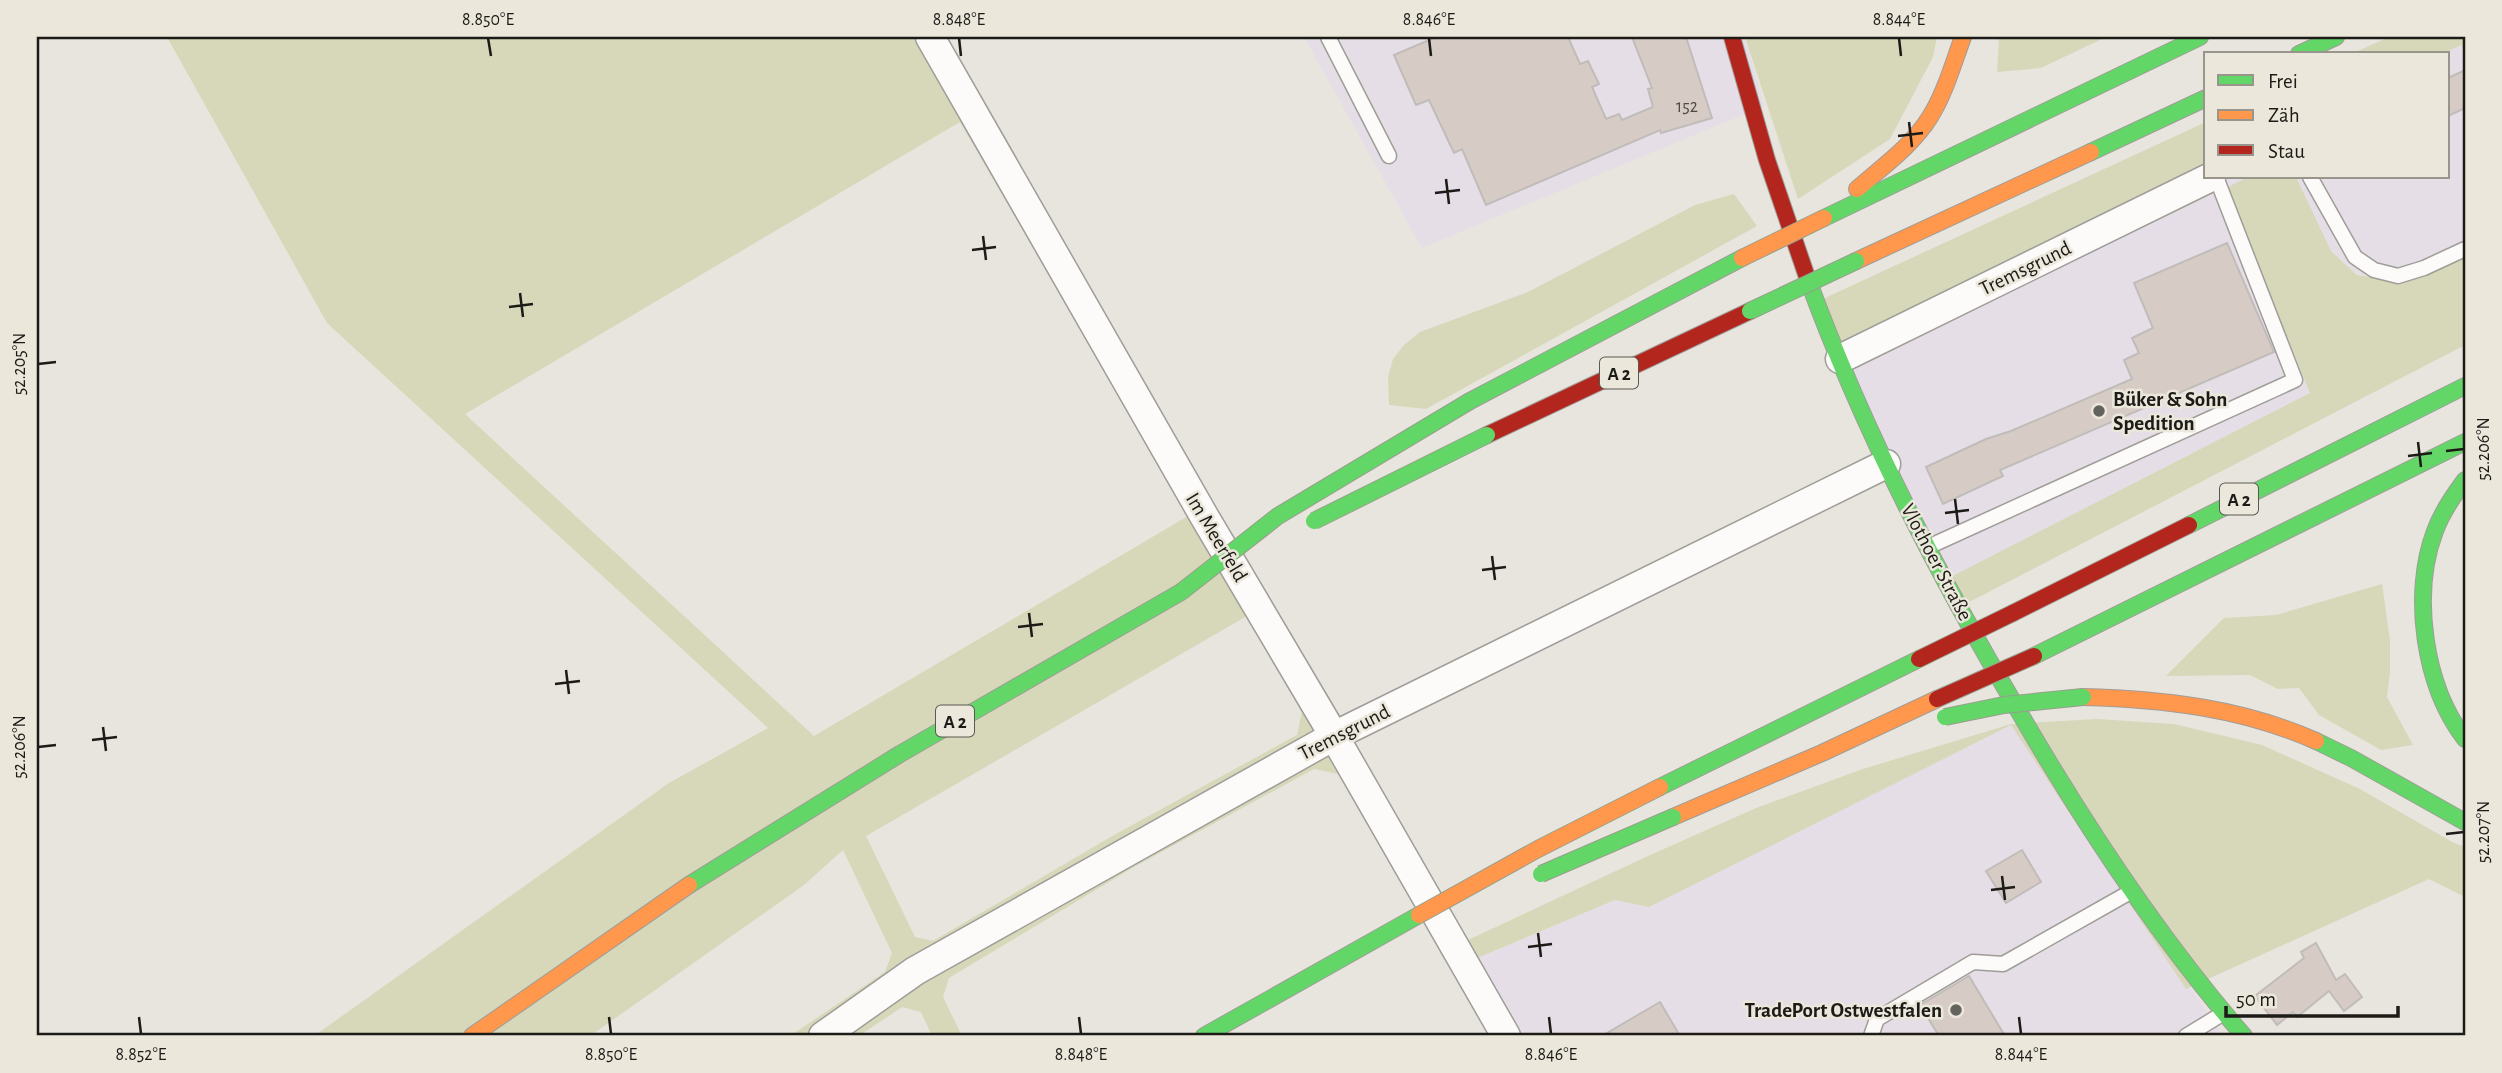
<svg xmlns="http://www.w3.org/2000/svg" width="2502" height="1073" font-family="'Alegreya Sans',sans-serif">
<style>
.commercial{fill:#e5dee6}
.green{fill:#d6d8b9;fill-rule:evenodd}
.building{fill:#d7ccc5;stroke:#c0bcb9;stroke-width:2}
.lines{fill:none;stroke-linecap:round;stroke-linejoin:round}
.lane-casing{stroke:#9f9d98;stroke-width:17}
.street-casing{stroke:#9f9d98;stroke-width:31}
.fast-casing{stroke:#9f9d98;stroke-width:18}
.slow-casing{stroke:#9f9d98;stroke-width:18}
.jam-casing{stroke:#9f9d98;stroke-width:18}
.lane{stroke:#fcfbfa;stroke-width:14}
.street{stroke:#fcfbfa;stroke-width:28}
.fast{stroke:#63d668;stroke-width:16}
.slow{stroke:#ff974d;stroke-width:16}
.jam{stroke:#b3261e;stroke-width:16}
.fast-bridge-casing{stroke:#979f8d;stroke-width:18;stroke-linecap:butt}
.slow-bridge-casing{stroke:#979f8d;stroke-width:18;stroke-linecap:butt}
.jam-bridge-casing{stroke:#979f8d;stroke-width:18;stroke-linecap:butt}
.fast-bridge{stroke:#63d668;stroke-width:16}
.slow-bridge{stroke:#ff974d;stroke-width:16}
.jam-bridge{stroke:#b3261e;stroke-width:16}
.ticks{fill:none;stroke:#1c1b17;stroke-width:2.5}
.poi-dot{fill:#63625d;stroke:#ebe7db;stroke-width:2.5}
.labels{text-anchor:middle;stroke-width:5;stroke-linejoin:round;paint-order:stroke}
.number-label{font-size:18px;fill:#4e4a45}
.shield{fill:#ebe7db;stroke:#5a5852;stroke-width:2}
.shield-label{font-size:19px;font-weight:bold;fill:#1c1b17}
.street-label{font-size:21px;fill:#1c1b17;stroke:#ebe7db}
.poi-label{font-size:21px;font-weight:bold;fill:#1c1b17;stroke:#ebe7db;text-anchor:start}
.neatline{fill:none;stroke:#1c1b17;stroke-width:2.5}
.ticks-label{font-size:18px;text-anchor:middle;fill:#1c1b17}
</style>
<rect width="100%" height="100%" fill="#e8e5de"/>
<g class="commercial">
<polygon points="1304,37 1745,37 1764,106 1422,248"/>
<polygon points="2461,44 2465,54 2465,256 2433,272 2399,282 2357,274 2331,251 2296,177 2448,177 2448,54 2442,54"/>
<polygon points="2206,177 2248,177 2227,189 2311,393 1937,584 1831,356"/>
<polygon points="2011,724 2223,1036 1490,1036 1451,969 1616,900 1649,907"/>
</g>
<g class="green">
<path d="M 167,37 L 942,37 L 1247,616 L 866,836 L 915,937 L 933,941 L 1114,835 L 1297,735 L 1302,712 L 1338,774 L 1314,769 L 1134,867 L 949,978 L 943,997 L 962,1036 L 932,1036 L 921,1012 L 902,1007 L 859,1036 L 790,1036 L 885,972 L 892,953 L 843,850 L 804,885 L 590,1036 L 314,1036 L 669,783 L 768,728 L 327,323 ZM 960,122 L 1188,516 L 814,736 L 465,414 Z"/>
<polygon points="1745,37 1937,37 1933,57 1890,139 1798,199"/>
<polygon points="1999,37 2098,37 2102,39 2041,68 1997,72"/>
<polygon points="2389,37 2465,37 2465,54 2461,45 2442,54 2351,54"/>
<polygon points="2206,122 2206,175 1831,356 1814,303"/>
<polygon points="2248,177 2296,177 2331,251 2357,275 2399,282 2433,272 2465,256 2465,345 1952,611 1937,584 2310,393 2226,188"/>
<polygon points="1734,194 1757,226 1426,409 1389,405 1388,377 1393,359 1404,345 1420,332 1528,292 1695,205"/>
<polygon points="2382,584 2390,640 2390,672 2387,697 2413,745 2381,750 2319,715 2299,688 2278,689 2250,675 2166,676 2224,618 2276,615"/>
<polygon points="2097,719 2174,724 2262,745 2360,789 2454,843 2465,847 2465,897 2429,879 2186,989 2011,725 1649,907 1615,900 1451,969 1440,953 1648,856 1756,808 1863,769 2011,724"/>
</g>
<g class="building">
<polygon points="1436,37 1568,37 1580,64 1588,61 1599,84 1592,87 1606,119 1619,114 1622,120 1653,107 1648,89 1652,88 1632,37 1686,37 1712,118 1661,133 1660,130 1486,205 1462,149 1454,153 1429,100 1416,105 1394,55"/>
<polygon points="2465,70 2465,108 2448,116 2448,78"/>
<polygon points="2227,243 2274,352 2000,470 2003,476 1943,504 1926,467 1986,439 2011,431 2132,379 2124,360 2139,353 2132,338 2153,328 2134,283"/>
<polygon points="2022,850 2041,882 2006,903 1986,871"/>
<polygon points="2316,943 2336,980 2345,974 2362,997 2344,1011 2329,991 2297,1017 2293,1012 2277,1025 2255,996 2304,958 2301,952"/>
<polygon points="1969,976 2005,1036 1939,1036 1920,1005"/>
<polygon points="1660,1002 1680,1036 1602,1036"/>
</g>
<g class="lines">
<g class="lane-casing">
<g id="lane">
<polyline points="1328,37 1389,156"/>
<polyline points="2310,177 2355,257 2374,270 2398,276 2424,268 2465,249"/>
<polyline points="1928,547 2295,380 2216,177"/>
<polyline points="1871,1036 1877,1019 1973,962 2003,964 2132,891"/>
<polyline points="2186,1036 2222,1014"/>
</g>
</g>
<g class="street-casing">
<g id="street">
<polyline points="930,37 1204,516 1334,736 1506,1036"/>
<polyline points="1840,359 2211,177"/>
<polyline points="823,1036 915,971 1334,736 1886,464"/>
</g>
</g>
<g class="fast-casing">
<g id="fast">
<polyline points="2299,54 2336,37"/>
<polyline points="2091,152 2206,98"/>
<polyline points="1824,218 2200,37"/>
<path d="M 1807,277 C 1862,428 1936,572 2018,710 C 2084,824 2157,936 2244,1036"/>
<polyline points="1470,401 1742,258"/>
<path d="M 2465,480 C 2453,496 2442,512 2435,531 C 2411,594 2424,686 2465,739"/>
<polyline points="2189,525 2465,386"/>
<polyline points="2034,656 2465,442"/>
<polyline points="2316,741 2351,758 2465,822"/>
<polyline points="1660,787 1919,659"/>
<polyline points="689,885 900,754 1181,592"/>
<polyline points="1204,1036 1419,915"/>
</g>
</g>
<g class="slow-casing">
<g id="slow">
<path d="M 1857,189 C 1882,167 1912,146 1930,117 C 1945,93 1953,64 1963,37"/>
<polyline points="1856,261 2091,152"/>
<path d="M 2083,697 C 2163,699 2242,708 2316,741"/>
<polyline points="1673,817 1822,753 1937,699"/>
<polyline points="472,1036 689,885"/>
</g>
</g>
<g class="jam-casing">
<g id="jam">
<polyline points="1732,37 1767,160 1807,277"/>
<polyline points="1487,435 1750,311"/>
<polyline points="2013,613 2189,525"/>
</g>
</g>
<use href="#lane" class="lane"/>
<use href="#street" class="street"/>
<use href="#fast" class="fast"/>
<use href="#slow" class="slow"/>
<use href="#jam" class="jam"/>
<g class="fast-bridge-casing">
<g id="fast-bridge">
<polyline points="1750,311 1856,261"/>
<polyline points="1314,521 1487,435"/>
<polyline points="1181,592 1278,516 1470,401"/>
<polyline points="1945,717 2004,705 2083,697"/>
<polyline points="1541,874 1673,817"/>
</g>
</g>
<g class="slow-bridge-casing">
<g id="slow-bridge">
<polyline points="1742,258 1824,218"/>
<polyline points="1419,915 1538,849 1660,787"/>
</g>
</g>
<g class="jam-bridge-casing">
<g id="jam-bridge">
<polyline points="1919,659 2013,613"/>
<polyline points="1937,699 2034,656"/>
</g>
</g>
<use href="#fast-bridge" class="fast-bridge"/>
<use href="#slow-bridge" class="slow-bridge"/>
<use href="#jam-bridge" class="jam-bridge"/>
</g>
<path class="ticks" d="M 488,38 L 491,56M 959,38 L 961,56M 1429,38 L 1431,56M 1899,38 L 1901,56M 1909,122 L 1912,147M 1898,136 L 1923,133M 1446,179 L 1449,204M 1435,193 L 1460,190M 983,236 L 986,260M 972,250 L 996,247M 520,293 L 523,317M 509,307 L 533,304M 38,364 L 56,362M 2418,442 L 2421,467M 2446,451 L 2464,449M 2408,456 L 2432,453M 1955,499 L 1958,524M 1945,513 L 1969,510M 1492,556 L 1495,580M 1482,570 L 1506,567M 1029,613 L 1032,637M 1018,627 L 1043,624M 566,670 L 569,694M 555,684 L 580,681M 103,727 L 106,751M 92,740 L 117,737M 38,747 L 56,745M 2446,834 L 2464,832M 2002,876 L 2005,900M 1991,890 L 2015,887M 1538,933 L 1541,957M 1528,947 L 1552,944M 139,1017 L 141,1034M 609,1017 L 611,1034M 1079,1017 L 1081,1034M 1549,1017 L 1551,1034M 2019,1017 L 2021,1034"/>
<g class="poi-dot">
<circle cx="2099" cy="411" r="7"/>
<circle cx="1956" cy="1010" r="7"/>
</g>
<g class="labels">
<g class="number-label">
<text x="1687" y="112">152</text>
</g>
<g class="shield">
<rect x="1600" y="357.5" width="38" height="31" rx="5"/>
<rect x="2220" y="483.5" width="38" height="31" rx="5"/>
<rect x="936" y="705.5" width="38" height="31" rx="5"/>
</g>
<g class="shield-label">
<text x="1619" y="380">A 2</text>
<text x="2239" y="506">A 2</text>
<text x="955" y="728">A 2</text>
</g>
<g class="street-label">
<text transform="translate(2025 268) rotate(-26)" y="7">Tremsgrund</text>
<text transform="translate(1217 537) rotate(59)" y="7">Im Meerfeld</text>
<text transform="translate(1937 562) rotate(62)" y="7">Vlothoer Straße</text>
<text transform="translate(1344 732) rotate(-27)" y="7">Tremsgrund</text>
</g>
<g class="poi-label">
<text x="2113" y="406">Büker &amp; Sohn<tspan x="2113" dy="24">Spedition</tspan></text>
<text x="1942" y="1017" text-anchor="end">TradePort Ostwestfalen</text>
</g>
</g>
<rect width="2502" height="1073" fill="none" stroke="#ebe7db" stroke-width="77"/>
<rect x="2204" y="52" width="245" height="126" fill="#ebe7db" stroke="#98958d" stroke-width="2"/>
<rect x="2218" y="75" width="35" height="10" fill="#63d668" stroke="#98958d" stroke-width="2"/>
<text x="2268" y="88" font-size="21" fill="#1c1b17">Frei</text>
<rect x="2218" y="110" width="35" height="10" fill="#ff974d" stroke="#98958d" stroke-width="2"/>
<text x="2268" y="122" font-size="21" fill="#1c1b17">Zäh</text>
<rect x="2218" y="145" width="35" height="10" fill="#b3261e" stroke="#98958d" stroke-width="2"/>
<text x="2268" y="158" font-size="21" fill="#1c1b17">Stau</text>
<path d="M2226 1006v10h172v-10" fill="none" stroke="#1c1b17" stroke-width="3.5"/>
<text x="2236" y="1006" font-size="21" fill="#1c1b17" stroke="#ebe7db" stroke-width="5" paint-order="stroke">50 m</text>
<rect x="38" y="38" width="2426" height="996" class="neatline"/>
<g class="ticks-label">
<text x="488" y="25">8.850°E</text>
<text x="959" y="25">8.848°E</text>
<text x="1429" y="25">8.846°E</text>
<text x="1899" y="25">8.844°E</text>
<text transform="translate(19 364) rotate(-90)" y="6">52.205°N</text>
<text transform="translate(2483 449) rotate(-90)" y="6">52.206°N</text>
<text transform="translate(19 747) rotate(-90)" y="6">52.206°N</text>
<text transform="translate(2483 832) rotate(-90)" y="6">52.207°N</text>
<text x="141" y="1060">8.852°E</text>
<text x="611" y="1060">8.850°E</text>
<text x="1081" y="1060">8.848°E</text>
<text x="1551" y="1060">8.846°E</text>
<text x="2021" y="1060">8.844°E</text>
</g>
</svg>
